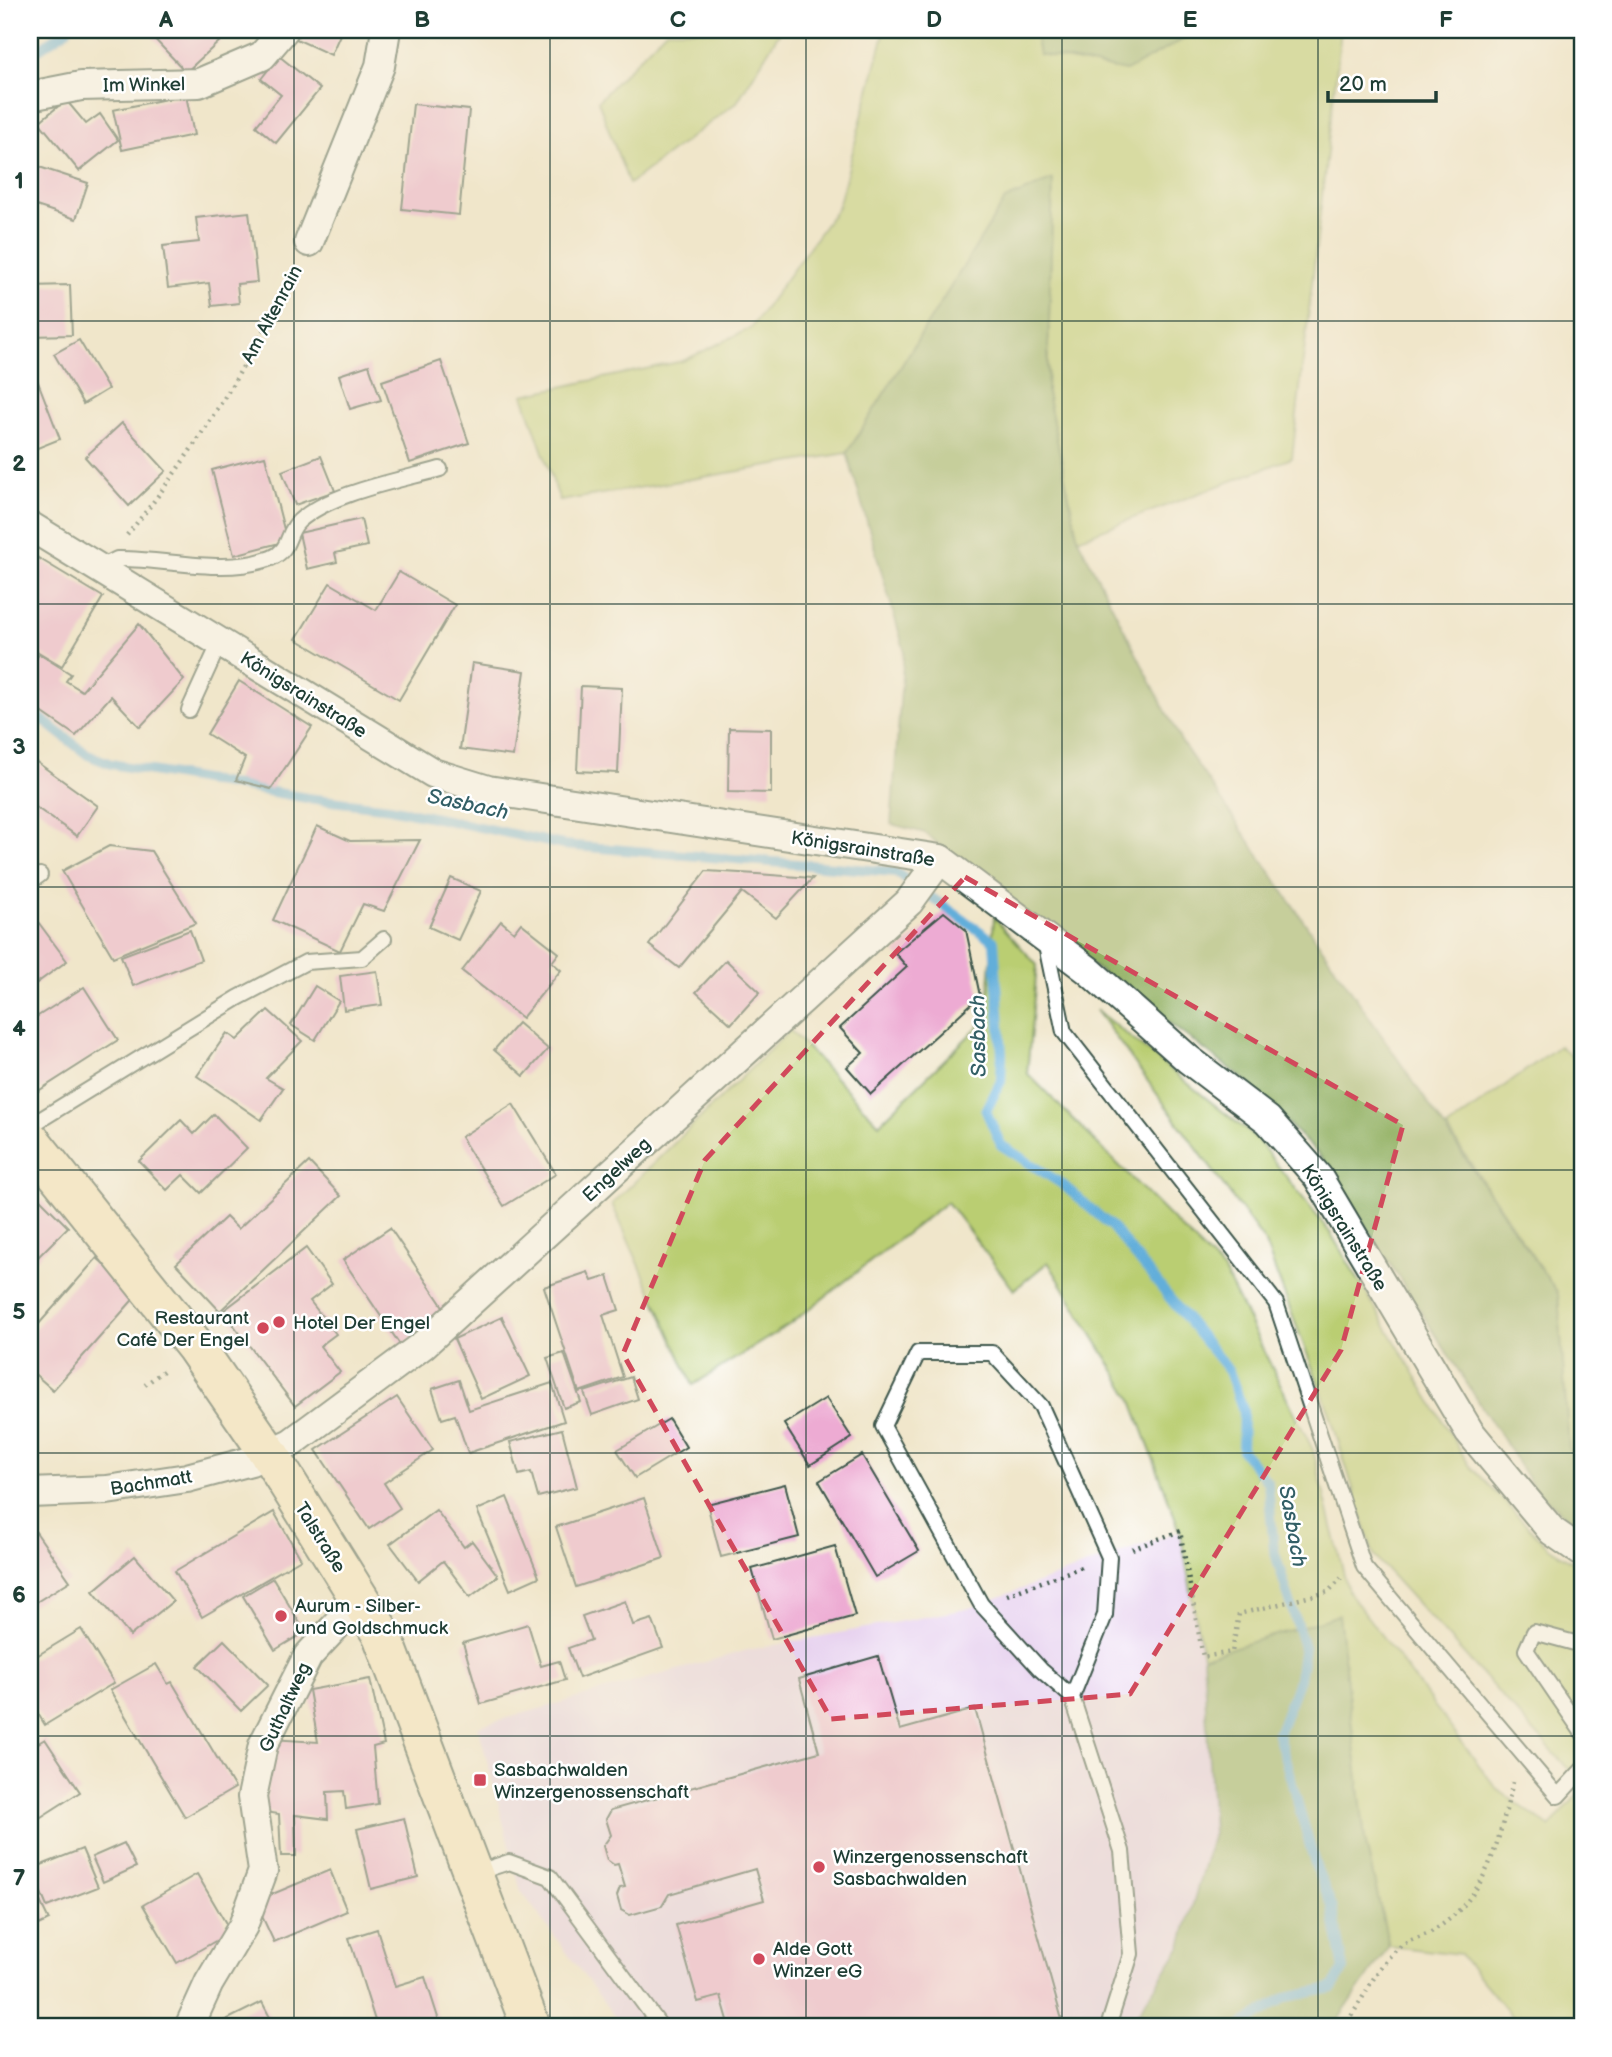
<svg xmlns="http://www.w3.org/2000/svg" width="1612" height="2057" font-family="'Balsamiq Sans',sans-serif">
<style>
.built{fill:#e7d2ef}
.green{fill:#bace72;stroke:#6c8653;stroke-width:2}
.forest{fill:#93b164;stroke:#59774c;stroke-width:2}
.lines{fill:none;stroke-linecap:round;stroke-linejoin:round}
.stream{stroke:#62aeda;stroke-width:10}
.building{fill:#edabd3}
.lane-casing{stroke:#3e564b;stroke-width:18}
.street-casing{stroke:#3e564b;stroke-width:32}
.secondary-casing{stroke:#3e564b;stroke-width:42}
.path{stroke:#3e564b;stroke-width:4.5;stroke-dasharray:2 5;stroke-linecap:butt}
.lane{stroke:#fff;stroke-width:14}
.street{stroke:#fff;stroke-width:28}
.secondary{stroke:#f8e8c3;stroke-width:38}
.marked{fill:none;stroke:#d1495b;stroke-width:5;stroke-dasharray:14 9;stroke-linejoin:round}
.grid{fill:none;stroke:#1f3d34;stroke-width:2;stroke-opacity:0.55}
.poi-dot{fill:#d1495b;stroke:#fff;stroke-width:2.5}
.labels{text-anchor:middle;stroke-width:5;stroke-linejoin:round;paint-order:stroke}
.street-label{font-size:19px;fill:#1f3d34;stroke:#fff}
.poi-label{font-size:19px;fill:#1f3d34;stroke:#fff;text-anchor:start}
.water-label{font-size:21px;font-style:italic;fill:#335f66;stroke:#fff}
.neatline{fill:none;stroke:#1f3d34;stroke-width:2.5}
.grid-label{font-size:23px;text-anchor:middle;font-weight:bold;fill:#1f3d34}
</style>
<rect width="100%" height="100%" fill="#fff"/>
<filter id="ink" filterUnits="userSpaceOnUse"><feTurbulence type="fractalNoise" baseFrequency=".0143" numOctaves="2"/><feDisplacementMap in="SourceGraphic" scale="14" xChannelSelector="R" yChannelSelector="G"/><feConvolveMatrix kernelMatrix="1 2 1 2 8 2 1 2 1" color-interpolation-filters="sRGB"/></filter>
<filter id="wash" filterUnits="userSpaceOnUse"><feTurbulence type="fractalNoise" baseFrequency=".00686" numOctaves="4" result="noise"/><feDisplacementMap in="SourceGraphic" scale="28" xChannelSelector="R" yChannelSelector="G"/><feGaussianBlur stdDeviation="1.57" result="paint"/><feColorMatrix in="noise" values="0 0 0 0 0 0 0 0 0 0 0 0 0 0 0 0 0 1.4 0 .05"/><feComposite in="paint" operator="in"/></filter>
<g filter="url(#wash)">
<rect width="100%" height="100%" fill="#f0e6cb"/>
<polygon class="built" points="1180,1531 1203,1657 1213,1833 1181,1946 1129,2027 622,2027 521,1891 478,1726 748,1650 967,1609"/>
<g class="green">
<polygon points="666,30 781,30 737,102 629,184 598,101"/>
<polygon points="885,30 1034,30 1039,54 1126,71 1200,30 1341,30 1292,458 1078,539 1047,393 1053,180 1005,200 847,453 560,501 523,395 683,361 751,328 838,207"/>
<polygon points="994,917 1037,965 1027,1073 1224,1271 1313,1450 1348,1591 1497,1789 1550,1827 1582,1789 1582,2027 1521,2027 1460,1954 1389,1946 1365,1840 1339,1616 1203,1657 1180,1531 1131,1398 1048,1262 1014,1290 947,1202 790,1324 693,1385 612,1204 790,1030 879,1124 987,1018"/>
<polygon points="1096,1010 1256,1138 1331,1234 1469,1465 1548,1547 1582,1568 1582,1784 1374,1556 1329,1411 1264,1241"/>
<polygon points="1559,1046 1582,1065 1582,1456 1569,1449 1558,1294 1447,1128"/>
</g>
<g class="forest">
<polygon points="1034,30 1200,30 1126,71 1039,54"/>
<polygon points="1053,179 1047,393 1078,539 1181,741 1558,1294 1569,1449 1582,1456 1582,1531 1536,1491 1322,1158 1246,1081 995,892 925,833 891,824 904,649 847,453 1005,200"/>
<polygon points="1339,1615 1365,1840 1389,1946 1333,2027 1129,2027 1181,1946 1213,1833 1203,1657"/>
</g>
<g class="lines">
<g class="stream">
<polyline points="30,55 67,30"/>
<polyline points="30,710 88,755 111,764 307,798 390,808 563,845 895,872 994,941 1002,1054 1001,1081 986,1111 1001,1145 1062,1184 1111,1226 1229,1371 1243,1410 1242,1450 1268,1483 1274,1550 1304,1647 1299,1679 1278,1734 1316,1867 1332,1906 1344,1969 1332,1988 1286,1997 1240,2027"/>
</g>
</g>
<g id="blocks">
<g class="building">
<polygon points="146,30 232,30 186,72"/>
<polygon points="298,30 342,30 331,55 294,38"/>
<polygon points="279,56 320,89 276,143 256,126 281,95 261,79"/>
<polygon points="186,95 194,135 122,150 113,110"/>
<polygon points="66,100 86,124 100,114 118,140 79,171 39,122"/>
<polygon points="413,104 469,110 459,215 402,209"/>
<polygon points="30,164 88,183 76,219 30,204"/>
<polygon points="249,212 257,282 237,284 239,303 212,306 209,283 168,288 163,246 199,242 196,218"/>
<polygon points="70,285 72,335 30,336 30,286"/>
<polygon points="79,340 108,389 83,404 54,354"/>
<polygon points="441,361 469,443 410,463 382,381"/>
<polygon points="369,365 381,400 350,409 339,375"/>
<polygon points="38,382 60,439 30,451 30,386"/>
<polygon points="122,423 166,471 129,506 85,457"/>
<polygon points="265,456 287,541 234,555 212,470"/>
<polygon points="321,456 335,491 295,505 282,471"/>
<polygon points="361,519 367,546 335,553 337,562 307,569 299,533"/>
<polygon points="30,553 103,597 62,666 30,647"/>
<polygon points="399,572 455,605 399,700 296,639 330,583 376,610"/>
<polygon points="139,624 184,680 140,727 111,696 76,736 30,704 30,669 39,654 71,674 66,681 82,691"/>
<polygon points="472,663 525,671 513,756 460,749"/>
<polygon points="239,681 312,727 271,789 236,780 245,758 207,734"/>
<polygon points="581,686 622,688 618,773 577,771"/>
<polygon points="729,728 771,729 771,793 728,792"/>
<polygon points="31,758 98,806 77,836 30,803"/>
<polygon points="317,826 350,841 420,840 384,911 363,904 340,951 273,920"/>
<polygon points="109,846 151,851 196,923 113,957 62,871"/>
<polygon points="706,871 757,874 813,878 776,918 742,892 679,968 649,945"/>
<polygon points="451,878 481,891 458,940 429,927"/>
<polygon points="30,911 67,961 30,988"/>
<polygon points="944,912 966,930 980,996 871,1094 847,1067 863,1053 840,1028 907,967 895,953"/>
<polygon points="501,921 514,932 521,923 559,953 552,962 561,970 522,1018 462,971"/>
<polygon points="190,930 201,960 133,986 121,956"/>
<polygon points="726,960 760,992 731,1024 696,992"/>
<polygon points="377,971 382,1005 344,1010 340,976"/>
<polygon points="315,986 339,1001 315,1040 291,1025"/>
<polygon points="84,987 118,1040 35,1093 30,1084 30,1021"/>
<polygon points="268,1010 302,1041 266,1078 283,1088 261,1120 197,1076 227,1033 237,1040"/>
<polygon points="518,1023 548,1049 524,1076 494,1050"/>
<polygon points="513,1104 556,1174 504,1206 461,1137"/>
<polygon points="214,1114 247,1148 201,1193 183,1175 167,1190 139,1161 181,1120 194,1134"/>
<polygon points="309,1162 341,1196 220,1311 176,1264 226,1217 238,1229"/>
<polygon points="30,1189 68,1227 30,1265"/>
<polygon points="390,1228 448,1314 401,1346 343,1260"/>
<polygon points="306,1248 332,1284 310,1301 336,1334 320,1346 340,1372 295,1406 223,1311"/>
<polygon points="97,1258 138,1294 53,1390 30,1370 30,1334"/>
<polygon points="588,1272 592,1281 608,1276 619,1310 603,1315 623,1377 579,1392 544,1287"/>
<polygon points="502,1317 530,1376 481,1399 454,1339"/>
<polygon points="564,1353 581,1402 564,1408 547,1358"/>
<polygon points="631,1377 638,1399 592,1415 584,1392"/>
<polygon points="459,1380 469,1410 552,1383 564,1421 468,1453 455,1415 442,1419 432,1389"/>
<polygon points="397,1397 433,1450 384,1483 400,1508 369,1529 316,1450"/>
<polygon points="826,1398 852,1438 810,1465 784,1424"/>
<polygon points="669,1419 686,1447 635,1478 617,1450"/>
<polygon points="562,1429 577,1487 538,1497 531,1472 519,1475 510,1442"/>
<polygon points="862,1455 919,1551 875,1577 819,1481"/>
<polygon points="785,1484 799,1537 721,1557 707,1504"/>
<polygon points="507,1497 539,1577 510,1590 477,1510"/>
<polygon points="644,1498 664,1558 576,1587 556,1527"/>
<polygon points="436,1510 464,1547 472,1541 498,1576 470,1597 443,1561 418,1581 390,1544"/>
<polygon points="274,1512 301,1559 202,1617 175,1571"/>
<polygon points="36,1532 70,1581 30,1606 30,1536"/>
<polygon points="835,1546 855,1616 772,1639 752,1569"/>
<polygon points="135,1556 173,1601 130,1636 93,1591"/>
<polygon points="273,1578 305,1632 275,1650 243,1596"/>
<polygon points="625,1601 633,1625 652,1619 663,1648 579,1678 568,1648 591,1640 582,1616"/>
<polygon points="528,1624 541,1666 559,1661 565,1680 481,1704 463,1643"/>
<polygon points="81,1629 114,1683 45,1725 30,1701 30,1660"/>
<polygon points="224,1640 268,1685 241,1711 197,1666"/>
<polygon points="878,1656 900,1730 975,1709 1064,2027 730,2027 721,1996 698,2002 676,1925 764,1900 755,1869 669,1894 662,1906 630,1915 621,1910 617,1896 620,1888 625,1887 618,1864 614,1865 607,1860 603,1846 611,1835 606,1819 611,1810 819,1752 799,1679"/>
<polygon points="156,1664 168,1684 172,1682 235,1788 185,1817 110,1690"/>
<polygon points="370,1679 384,1744 373,1747 378,1804 346,1809 344,1791 327,1792 328,1819 295,1815 296,1856 281,1856 279,1814 265,1812 271,1739 318,1742 309,1690"/>
<polygon points="45,1739 80,1792 30,1824 30,1748"/>
<polygon points="404,1818 418,1877 371,1889 357,1829"/>
<polygon points="30,1836 37,1846 30,1851"/>
<polygon points="124,1843 136,1867 103,1882 92,1857"/>
<polygon points="82,1849 98,1887 47,1907 31,1869"/>
<polygon points="330,1870 347,1911 274,1942 260,1912 263,1898"/>
<polygon points="197,1874 231,1932 177,1963 143,1905"/>
<polygon points="37,1895 49,1920 30,1929 30,1898"/>
<polygon points="377,1929 395,1986 425,1977 441,2027 377,2027 349,1938"/>
<polygon points="262,2002 275,2027 212,2027"/>
</g>
</g>
</g>
<g filter="url(#ink)">
<use href="#blocks" fill-opacity="0" stroke="#3e564b" stroke-width="2"/>
<g class="lines">
<g class="lane-casing">
<g id="lane">
<path d="M 99,568 L 117,559 C 167,558 223,576 271,558 C 291,550 286,533 299,521 C 332,492 398,481 440,469"/>
<polyline points="189,710 220,642"/>
<polyline points="30,882 40,875"/>
<polyline points="1045,941 1064,1032 1276,1303 1364,1567 1558,1796 1582,1770"/>
<polyline points="30,1126 238,998 306,962 362,958 384,939"/>
<polyline points="1582,1645 1534,1632 1526,1650 1582,1732"/>
<polyline points="1072,1697 1105,1615 1109,1557 1041,1406 992,1353 918,1353 883,1426 981,1604 1041,1670 1072,1697 1122,1851 1131,1954 1108,2027"/>
<polyline points="475,1873 509,1862 550,1877 661,2027"/>
</g>
</g>
<g class="street-casing">
<g id="street">
<polyline points="30,96 81,86 199,83 262,56 284,30"/>
<polyline points="309,242 380,66 386,30"/>
<polyline points="30,526 433,773 488,790 940,859 1088,970 1188,1059 1268,1120 1318,1177 1469,1431 1552,1531 1582,1552"/>
<polyline points="30,1493 107,1490 187,1478 251,1461 291,1443 423,1345 909,902 940,859"/>
<polyline points="189,2027 209,1983 243,1926 263,1871 252,1797 263,1745 308,1656 361,1599"/>
</g>
</g>
<g class="secondary-casing">
<polyline id="secondary" points="30,1140 195,1346 270,1455 382,1635 531,2027"/>
</g>
<g class="path">
<path d="M 127,535 C 194,454 249,362 296,268"/>
<polyline points="145,1385 167,1368"/>
<polyline points="1132,1549 1180,1531 1203,1657 1232,1652 1239,1614 1328,1592 1341,1578"/>
<polyline points="1007,1595 1084,1566"/>
<path d="M 1343,2027 C 1364,2002 1375,1965 1402,1945 C 1412,1938 1426,1936 1436,1929 C 1490,1893 1498,1841 1513,1782"/>
</g>
<use href="#lane" class="lane"/>
<use href="#street" class="street"/>
<use href="#secondary" class="secondary"/>
</g>
</g>
<path d="M0 0H1612V2057H0ZM 965,877 L 1403,1125 L 1341,1350 L 1130,1694 L 831,1719 L 623,1354 L 705,1160 Z" fill="#f0e6cb" fill-opacity=".55" fill-rule="evenodd"/>
<path class="marked" d="M 965,877 L 1403,1125 L 1341,1350 L 1130,1694 L 831,1719 L 623,1354 L 705,1160 Z"/>
<path class="grid" d="M 294,30 L 294,2027M 550,30 L 550,2027M 806,30 L 806,2027M 1062,30 L 1062,2027M 1318,30 L 1318,2027M 30,321 L 1582,321M 30,604 L 1582,604M 30,887 L 1582,887M 30,1170 L 1582,1170M 30,1453 L 1582,1453M 30,1736 L 1582,1736"/>
<g class="poi-dot">
<circle cx="279" cy="1322" r="7"/>
<circle cx="263" cy="1328" r="7"/>
<circle cx="281" cy="1616" r="7"/>
<rect x="473" y="1773" width="14" height="14" rx="3.5"/>
<circle cx="819" cy="1867" r="7"/>
<circle cx="759" cy="1959" r="7"/>
</g>
<g class="labels">
<g class="street-label">
<text transform="translate(144 84) rotate(-1)" y="7">Im Winkel</text>
<text transform="translate(271 314) rotate(-62)" y="7">Am Altenrain</text>
<text transform="translate(304 694) rotate(32)" y="7">Königsrainstraße</text>
<text transform="translate(863 848) rotate(9)" y="7">Königsrainstraße</text>
<text transform="translate(616 1169) rotate(-43)" y="7">Engelweg</text>
<text transform="translate(1345 1227) rotate(58)" y="7">Königsrainstraße</text>
<text transform="translate(151 1482) rotate(-9)" y="7">Bachmatt</text>
<text transform="translate(321 1537) rotate(58)" y="7">Talstraße</text>
<text transform="translate(284 1707) rotate(-65)" y="7">Guthaltweg</text>
</g>
<g class="poi-label">
<text x="249" y="1324" text-anchor="end">Restaurant<tspan x="249" dy="22">Café Der Engel</tspan></text>
<text x="293" y="1329">Hotel Der Engel</text>
<text x="295" y="1612">Aurum - Silber-<tspan x="295" dy="22">und Goldschmuck</tspan></text>
<text x="494" y="1776">Sasbachwalden<tspan x="494" dy="22">Winzergenossenschaft</tspan></text>
<text x="833" y="1863">Winzergenossenschaft<tspan x="833" dy="22">Sasbachwalden</tspan></text>
<text x="773" y="1955">Alde Gott<tspan x="773" dy="22">Winzer eG</tspan></text>
</g>
<g class="water-label">
<text transform="translate(468 804) rotate(12)" y="7">Sasbach</text>
<text transform="translate(978 1036) rotate(-91)" y="7">Sasbach</text>
<text transform="translate(1293 1526) rotate(80)" y="7">Sasbach</text>
</g>
</g>
<rect width="1612" height="2057" fill="none" stroke="#fff" stroke-width="77"/>
<path d="M1328 91v10h108v-10" fill="none" stroke="#1f3d34" stroke-width="3.5"/>
<text x="1339" y="91" font-size="21" fill="#1f3d34" stroke="#ffffff" stroke-width="5" paint-order="stroke">20 m</text>
<rect x="38" y="38" width="1536" height="1980" class="neatline"/>
<g class="grid-label">
<text x="166" y="27">A</text>
<text x="422" y="27">B</text>
<text x="678" y="27">C</text>
<text x="934" y="27">D</text>
<text x="1190" y="27">E</text>
<text x="1446" y="27">F</text>
<text x="19" y="188">1</text>
<text x="19" y="471">2</text>
<text x="19" y="754">3</text>
<text x="19" y="1036">4</text>
<text x="19" y="1319">5</text>
<text x="19" y="1602">6</text>
<text x="19" y="1885">7</text>
</g>
</svg>
